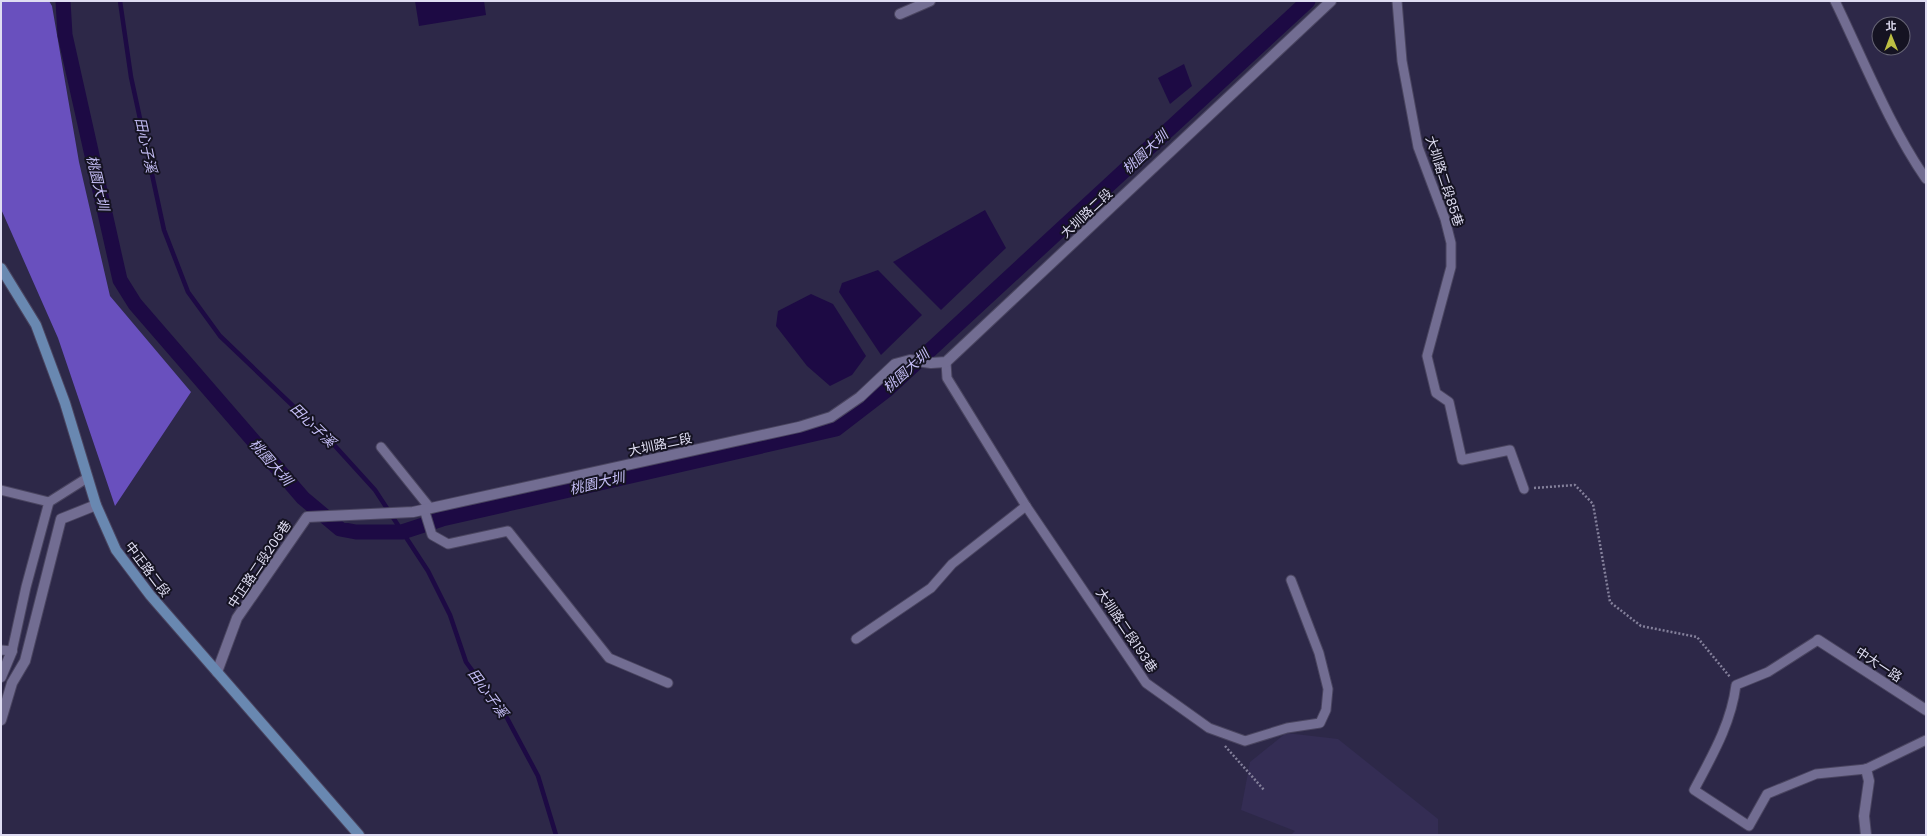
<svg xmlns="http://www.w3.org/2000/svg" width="1927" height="836" font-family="Poppins,'Noto Sans TC',sans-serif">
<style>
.built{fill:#342d54}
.forest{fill:#6950be}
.water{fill:#1d0a44}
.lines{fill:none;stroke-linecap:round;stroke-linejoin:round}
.stream{stroke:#1d0a44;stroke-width:4.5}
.canal{stroke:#1d0a44;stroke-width:15}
.service-casing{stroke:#4a4560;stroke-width:11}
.minor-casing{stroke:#4a4560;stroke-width:12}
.secondary-casing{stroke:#4a4560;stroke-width:12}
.path{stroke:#84809b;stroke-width:2.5;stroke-dasharray:2 2;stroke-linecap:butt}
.service{stroke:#726d92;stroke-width:9}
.minor{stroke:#726d92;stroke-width:10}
.secondary{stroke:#6988b1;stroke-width:10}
.labels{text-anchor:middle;stroke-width:4;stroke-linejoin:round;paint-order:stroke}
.street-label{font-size:13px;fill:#dfddf2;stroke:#151322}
.water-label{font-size:14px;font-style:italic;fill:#c5bef6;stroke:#151322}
</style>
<rect width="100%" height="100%" fill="#2d2848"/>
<polygon class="built" points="1286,733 1338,739 1438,819 1438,835 1291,835 1295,831 1241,810 1250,762"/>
<polygon class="forest" points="1,1 49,1 52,6 79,162 110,296 191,392 115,506 58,338 1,209"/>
<g class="water">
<polygon points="415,1 484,1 486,15 419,26"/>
<polygon points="1184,64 1192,86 1170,104 1158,78"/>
<polygon points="985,210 1006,248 941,310 893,262"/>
<polygon points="878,270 922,315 881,355 839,292 842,283"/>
<polygon points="811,294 833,304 866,356 852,375 830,386 807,366 776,326 778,311"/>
</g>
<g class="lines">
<polyline class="stream" points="120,1 131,77 164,230 188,292 220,336 335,446 375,490 428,571 450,615 466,662 507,718 538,776 556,835"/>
<polyline class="canal" points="63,1 65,35 120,280 135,304 303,498 340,529 356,532 402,532 442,519 836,429 888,389 1308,1"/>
<g class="service-casing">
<g id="service">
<polyline points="1397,1 1402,61 1418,147 1445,219 1451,243 1451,267 1427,356 1436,393 1449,402 1462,460 1510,450 1524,489"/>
<path d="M 1835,1 C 1864,61 1889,125 1926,179"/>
<polyline points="946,362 947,378 1026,506 1146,683 1209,728 1245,741 1287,728 1320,723 1326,710 1328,689 1319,653 1291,580"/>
<polyline points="381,447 430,508"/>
<polyline points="1,490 49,502 87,478"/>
<polyline points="424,509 432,535 448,544 508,531 609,658 668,683"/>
<polyline points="856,639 931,588 952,564 1026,506"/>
<path d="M 1818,640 L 1768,672 L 1736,685 C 1731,724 1712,756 1694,790 L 1749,826 L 1767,794 L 1816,774 L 1866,769 L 1926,740"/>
<polyline points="1,650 12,651 26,587 49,502"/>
</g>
</g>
<g class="minor-casing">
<g id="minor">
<polyline points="900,14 930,1"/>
<polyline points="1818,640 1926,710"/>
<polyline points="217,672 237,618 307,517 413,512 799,427 831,417 860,397 895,364 910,360 931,363 946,362 1331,1"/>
<polyline points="1,677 12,651"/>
<polyline points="1,720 12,683 25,661 61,519 96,505"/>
<polyline points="1866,835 1864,816 1869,781 1866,769"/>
</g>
</g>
<g class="secondary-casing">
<polyline id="secondary" points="1,268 36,325 65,403 96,505 116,550 150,595 359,835"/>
</g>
<g class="path">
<polyline points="1534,488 1575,485 1593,504 1610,602 1641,626 1697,637 1730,677"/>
<polyline points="1225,746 1264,790"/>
</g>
<use href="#service" class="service"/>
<use href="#minor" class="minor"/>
<use href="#secondary" class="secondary"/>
</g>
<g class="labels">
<g class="street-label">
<text transform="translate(1445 181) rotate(72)" y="5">大圳路二段85巷</text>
<text transform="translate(1086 213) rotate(-43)" y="5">大圳路二段</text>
<text transform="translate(660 444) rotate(-12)" y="5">大圳路二段</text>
<text transform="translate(259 564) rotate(-56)" y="5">中正路二段206巷</text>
<text transform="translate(148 569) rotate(53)" y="5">中正路二段</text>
<text transform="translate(1127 630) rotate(56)" y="5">大圳路二段193巷</text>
<text transform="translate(1879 664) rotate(33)" y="5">中大一路</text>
</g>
<g class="water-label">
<text transform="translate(146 145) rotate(78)" y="5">田心子溪</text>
<text transform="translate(1145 152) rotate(-43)" y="5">桃園大圳</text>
<text transform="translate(98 183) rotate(77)" y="5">桃園大圳</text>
<text transform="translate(906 371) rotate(-42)" y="5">桃園大圳</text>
<text transform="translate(313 425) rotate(44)" y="5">田心子溪</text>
<text transform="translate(271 462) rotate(49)" y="5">桃園大圳</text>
<text transform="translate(597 483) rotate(-13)" y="5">桃園大圳</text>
<text transform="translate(488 693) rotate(54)" y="5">田心子溪</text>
</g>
</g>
<rect width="1927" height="836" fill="none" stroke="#dfddf2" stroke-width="4"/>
<g transform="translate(1891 36) rotate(359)"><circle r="19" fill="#151322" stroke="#666475"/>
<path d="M0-3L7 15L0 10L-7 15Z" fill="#bdbf43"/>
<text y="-6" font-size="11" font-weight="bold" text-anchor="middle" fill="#dfddf2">北</text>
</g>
</svg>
